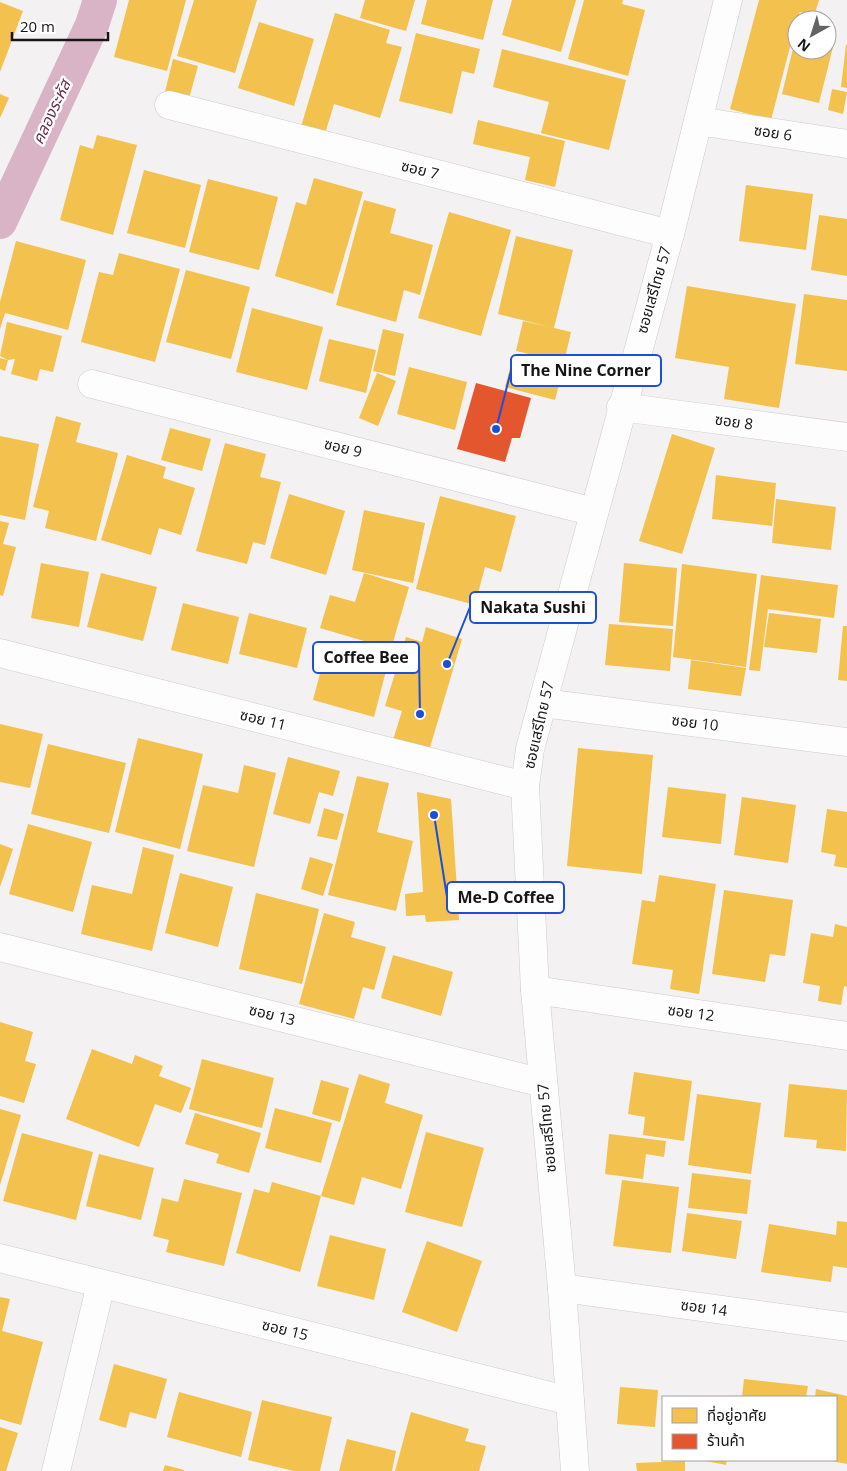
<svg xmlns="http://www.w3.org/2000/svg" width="847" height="1471" font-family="'Open Sans','Noto Sans Thai',sans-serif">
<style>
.homes{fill:#f2c14e}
.shops{fill:#e4572e}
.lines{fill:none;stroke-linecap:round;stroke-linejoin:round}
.canal{stroke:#d9b4c7;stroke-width:34}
.street-casing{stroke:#cdcbcc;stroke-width:29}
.street{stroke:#fdfdfd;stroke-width:28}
.labels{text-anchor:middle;stroke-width:5;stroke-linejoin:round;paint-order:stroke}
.street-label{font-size:15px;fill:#171516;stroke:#fff}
.water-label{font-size:16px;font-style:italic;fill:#682a4e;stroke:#fff}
.leader{fill:none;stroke:#1d4ed8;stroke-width:2}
.callout-dot{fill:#1d4ed8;stroke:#fff;stroke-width:2}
.callout{fill:#fff;stroke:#1d4ed8;stroke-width:2}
.callout-label{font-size:16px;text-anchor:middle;font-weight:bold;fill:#171516}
</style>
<rect width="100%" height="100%" fill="#f3f1f2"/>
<g class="homes">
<polygon points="129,0 186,0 167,71 114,57"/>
<polygon points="194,0 257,0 235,73 177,56"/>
<polygon points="365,0 415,0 406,31 360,18"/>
<polygon points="427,0 493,0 483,40 421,24"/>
<polygon points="512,0 576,0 561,52 502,35"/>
<polygon points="584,0 623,0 622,4 645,10 628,76 568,59"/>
<polygon points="759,0 819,0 814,16 800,12 797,20 771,120 730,109"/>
<polygon points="0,2 23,11 0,72"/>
<polygon points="335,13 390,30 386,43 402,47 380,118 334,104 324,137 300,130"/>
<polygon points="259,22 314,39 294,106 238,88"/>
<polygon points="797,32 797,50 827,50 827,41 834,43 819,103 782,94"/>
<polygon points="416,33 480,49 474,74 462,71 452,114 399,101"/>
<polygon points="846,45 847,45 847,88 841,87"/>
<polygon points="502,49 626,80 609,150 541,133 549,102 493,87"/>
<polygon points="173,59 198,66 188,102 164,96"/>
<polygon points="832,89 847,92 843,114 828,110"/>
<polygon points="0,94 9,98 0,118"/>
<polygon points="478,120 565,141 555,187 525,180 530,157 473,144"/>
<polygon points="97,135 137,145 113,235 60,220 80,145 93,149"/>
<polygon points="144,170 201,185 185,248 127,233"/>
<polygon points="314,178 363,192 333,294 275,276 296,202 306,205"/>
<polygon points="208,179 278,197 259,270 189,252"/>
<polygon points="746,185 813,194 806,250 739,241"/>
<polygon points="364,200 396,209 390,233 433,245 420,295 404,290 396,322 336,305"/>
<polygon points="449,212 511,230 481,336 418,318"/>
<polygon points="819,215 847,219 847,276 811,270"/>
<polygon points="516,236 573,250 554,328 571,332 564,362 516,351 523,321 550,327 498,314"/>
<polygon points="16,241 86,260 68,330 5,313 0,329 0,302"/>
<polygon points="119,253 180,269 155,362 81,342 99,272 113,275"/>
<polygon points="186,270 250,287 231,359 166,342"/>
<polygon points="687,286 796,304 779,408 724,399 729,367 675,358"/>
<polygon points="804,294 847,300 847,371 795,364"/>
<polygon points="252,308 323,327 307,390 236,372"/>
<polygon points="7,322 62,336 53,372 40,369 37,381 11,374 15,359 8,360 0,356"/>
<polygon points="383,329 404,334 395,376 373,371"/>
<polygon points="329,339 376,350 366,393 319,381"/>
<polygon points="513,356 563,369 555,400 505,387"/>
<polygon points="0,358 8,360 5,371 0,369"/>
<polygon points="409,367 467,382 455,430 397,414"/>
<polygon points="377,373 396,381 378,426 359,418"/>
<polygon points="56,416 81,423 76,442 118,453 96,541 45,528 49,511 33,507"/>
<polygon points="170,428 211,439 202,471 161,460"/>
<polygon points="672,434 715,448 682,554 639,541"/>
<polygon points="0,436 39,444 25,520 0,515"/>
<polygon points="225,443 266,454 260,477 281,482 265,545 253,542 247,564 196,551"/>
<polygon points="127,455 166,467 163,478 195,488 181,535 159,528 151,555 101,540"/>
<polygon points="716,475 776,483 772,526 712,519"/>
<polygon points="289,494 345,511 326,575 270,558"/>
<polygon points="440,496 516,516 501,572 485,567 475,605 416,589"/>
<polygon points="776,499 836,507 831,550 772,543"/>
<polygon points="364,510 425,523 413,583 352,570"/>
<polygon points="0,521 9,523 3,544 16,547 3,596 0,595"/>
<polygon points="41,563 89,572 79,627 31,618"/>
<polygon points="624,563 677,568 673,626 619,622"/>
<polygon points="682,564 757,574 746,667 673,657"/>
<polygon points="101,573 157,587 143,641 87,627"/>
<polygon points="364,573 409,587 391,649 320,628 330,595 355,602"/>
<polygon points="761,575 838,585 834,618 768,609 760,671 749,670"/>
<polygon points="183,603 239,617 228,664 171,650"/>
<polygon points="249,613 307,628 297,668 239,654"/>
<polygon points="769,613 821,619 817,653 764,647"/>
<polygon points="609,624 673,629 670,671 605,665"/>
<polygon points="843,626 847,626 847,681 838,680"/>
<polygon points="426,627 462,639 429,751 393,740 402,711 385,706 406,637 422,642"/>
<polygon points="327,647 388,663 374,717 313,700"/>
<polygon points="691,660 746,668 741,696 688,689"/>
<polygon points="0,724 43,734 30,788 0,782"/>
<polygon points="138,738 203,754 180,849 115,832"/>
<polygon points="48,744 126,763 109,833 31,814"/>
<polygon points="578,748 653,755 642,874 567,866"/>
<polygon points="288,757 340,771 333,796 319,792 310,824 273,814"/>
<polygon points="244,765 276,773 254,867 187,851 203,785 238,793"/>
<polygon points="357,776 389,783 377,832 413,841 396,911 328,895"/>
<polygon points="668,787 726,794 721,844 662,837"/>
<polygon points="417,792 451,799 459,920 426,922 425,915 406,916 405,894 423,892"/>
<polygon points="742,797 796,805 788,863 734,855"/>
<polygon points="324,808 344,814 337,840 317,836"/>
<polygon points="827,809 847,812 847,868 834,866 836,855 821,852"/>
<polygon points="28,824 92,842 73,912 9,894"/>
<polygon points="0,844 13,849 0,887"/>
<polygon points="143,847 174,855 152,951 81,934 92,885 132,894"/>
<polygon points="310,857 333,864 323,896 301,889"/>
<polygon points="180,873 233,887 218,947 165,933"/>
<polygon points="659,875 716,884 699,994 670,989 673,970 632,964 642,900 655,902"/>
<polygon points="724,890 793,900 785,956 770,954 765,982 712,974"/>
<polygon points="256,893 319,909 302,984 239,969"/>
<polygon points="324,913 355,922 351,937 386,947 374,990 363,987 354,1019 299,1004"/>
<polygon points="835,924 847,927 847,987 844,986 841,1005 818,1001 820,986 803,983 811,933 833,937"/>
<polygon points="393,955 453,972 441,1016 381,998"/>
<polygon points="0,1022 33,1032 25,1061 36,1064 24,1103 0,1096"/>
<polygon points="92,1049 132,1064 135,1055 163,1066 159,1076 191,1088 181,1113 155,1104 139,1147 66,1119"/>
<polygon points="202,1059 274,1078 262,1128 189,1109"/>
<polygon points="634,1072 692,1081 684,1141 643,1135 645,1117 628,1114"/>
<polygon points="359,1074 390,1084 385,1103 423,1115 401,1189 362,1177 354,1205 321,1196"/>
<polygon points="321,1080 349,1088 340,1122 312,1114"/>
<polygon points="789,1084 847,1090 846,1151 816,1148 817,1140 784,1137"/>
<polygon points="697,1094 761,1103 751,1174 688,1165"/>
<polygon points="275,1108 332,1123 321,1163 265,1148"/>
<polygon points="0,1109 21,1115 0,1185"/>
<polygon points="195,1113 261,1133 249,1173 216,1163 219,1154 185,1144"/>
<polygon points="426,1132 484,1148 462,1227 405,1212"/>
<polygon points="22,1133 93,1152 76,1220 3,1201"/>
<polygon points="609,1134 666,1141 664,1157 646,1154 643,1179 605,1174"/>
<polygon points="99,1154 154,1168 141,1220 86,1206"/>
<polygon points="692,1173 751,1180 747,1214 688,1208"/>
<polygon points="184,1179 242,1193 224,1266 166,1252 169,1240 153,1236 162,1198 178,1202"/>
<polygon points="622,1180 679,1187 671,1253 613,1246"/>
<polygon points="272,1182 321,1196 300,1272 236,1253 254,1189 269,1193"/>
<polygon points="687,1213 742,1221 736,1259 682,1251"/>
<polygon points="837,1221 847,1222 847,1268 833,1266 831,1282 761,1272 769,1224 836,1235"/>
<polygon points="330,1235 386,1249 374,1300 317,1286"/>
<polygon points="427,1241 482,1261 457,1332 402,1312"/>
<polygon points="0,1297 10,1299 2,1331 43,1342 21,1425 0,1419"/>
<polygon points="114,1364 167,1379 156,1419 130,1412 126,1428 99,1420"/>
<polygon points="744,1379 808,1386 806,1397 742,1397"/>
<polygon points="620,1387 658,1390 655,1427 617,1424"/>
<polygon points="816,1389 847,1396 847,1464 832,1461 836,1460 836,1397 815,1397"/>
<polygon points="179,1392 252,1412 241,1457 167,1437"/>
<polygon points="262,1400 332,1417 320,1471 294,1471 248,1460"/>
<polygon points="411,1412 469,1429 465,1441 486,1446 479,1471 395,1471"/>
<polygon points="0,1427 18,1433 6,1471 0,1471"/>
<polygon points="347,1439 396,1451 392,1471 339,1471"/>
<polygon points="701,1460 727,1460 726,1465"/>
<polygon points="685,1461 685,1471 637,1471 636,1463"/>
<polygon points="165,1465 184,1470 184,1471 163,1471"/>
</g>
<polygon class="shops" points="476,383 531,398 520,438 512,438 505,462 457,449"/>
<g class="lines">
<polyline class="canal" points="0,222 92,25 100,0"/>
<g class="street-casing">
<g id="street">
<polyline points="169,105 670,234"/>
<polyline points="698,121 847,144"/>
<polyline points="92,384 594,512"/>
<polyline points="621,407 847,437"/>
<polyline points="0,653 525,786"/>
<polyline points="543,703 847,742"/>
<polyline points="0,947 543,1083"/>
<polyline points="535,990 847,1036"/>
<polyline points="0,1258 570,1401"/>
<polyline points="562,1288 847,1327"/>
<polyline points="56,1471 101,1284"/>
<polyline points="575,1471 562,1288 535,990 525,786 530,749 670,234 728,0"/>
</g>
</g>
<use href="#street" class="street"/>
</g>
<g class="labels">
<g class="street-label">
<text transform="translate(773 133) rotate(9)" y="5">ซอย 6</text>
<text transform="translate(420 170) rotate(14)" y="5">ซอย 7</text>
<text transform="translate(654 290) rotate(-74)" y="5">ซอยเสรีไทย 57</text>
<text transform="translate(734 422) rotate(8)" y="5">ซอย 8</text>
<text transform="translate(343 448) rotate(14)" y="5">ซอย 9</text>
<text transform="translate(263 720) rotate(14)" y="5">ซอย 11</text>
<text transform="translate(695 723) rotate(7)" y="5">ซอย 10</text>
<text transform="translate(539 725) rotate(-77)" y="5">ซอยเสรีไทย 57</text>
<text transform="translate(691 1013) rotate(8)" y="5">ซอย 12</text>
<text transform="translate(272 1015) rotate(14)" y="5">ซอย 13</text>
<text transform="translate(547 1128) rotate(-95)" y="5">ซอยเสรีไทย 57</text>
<text transform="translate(704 1308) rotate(8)" y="5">ซอย 14</text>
<text transform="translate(285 1330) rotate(14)" y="5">ซอย 15</text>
</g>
<g class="water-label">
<text transform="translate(51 112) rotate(-65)" y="6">คลองระหัส</text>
</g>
</g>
<path class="leader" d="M496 429L511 371M447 664L470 607M420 714L419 657M434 815L447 897"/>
<g class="callout-dot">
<circle cx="496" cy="429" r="5"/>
<circle cx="447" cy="664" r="5"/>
<circle cx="420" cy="714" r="5"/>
<circle cx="434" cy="815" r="5"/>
</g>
<g class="callout">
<rect x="511" y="355" width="150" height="31" rx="5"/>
<rect x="470" y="592" width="126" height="31" rx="5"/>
<rect x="313" y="642" width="106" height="31" rx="5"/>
<rect x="447" y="882" width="117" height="31" rx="5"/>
</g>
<g class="callout-label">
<text x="586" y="376">The Nine Corner</text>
<text x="533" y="613">Nakata Sushi</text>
<text x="366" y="663">Coffee Bee</text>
<text x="506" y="903">Me-D Coffee</text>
</g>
<rect x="662" y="1396" width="175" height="65" fill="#ffffff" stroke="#a2a1a2"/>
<rect x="672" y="1408" width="25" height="15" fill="#f2c14e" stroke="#a2a1a2"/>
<text x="707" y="1421" font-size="15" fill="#171516">ที่อยู่อาศัย</text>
<rect x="672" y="1434" width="25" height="15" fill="#e4572e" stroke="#a2a1a2"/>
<text x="707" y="1446" font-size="15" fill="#171516">ร้านค้า</text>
<g transform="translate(812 35) rotate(219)"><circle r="24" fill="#ffffff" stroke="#a2a1a2"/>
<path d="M0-4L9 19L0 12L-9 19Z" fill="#646263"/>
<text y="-8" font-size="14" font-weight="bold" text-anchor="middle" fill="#171516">N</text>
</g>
<path d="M12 32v8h96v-8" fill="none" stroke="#171516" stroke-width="2.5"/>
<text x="20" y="32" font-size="15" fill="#171516" stroke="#ffffff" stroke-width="4" paint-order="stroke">20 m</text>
</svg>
